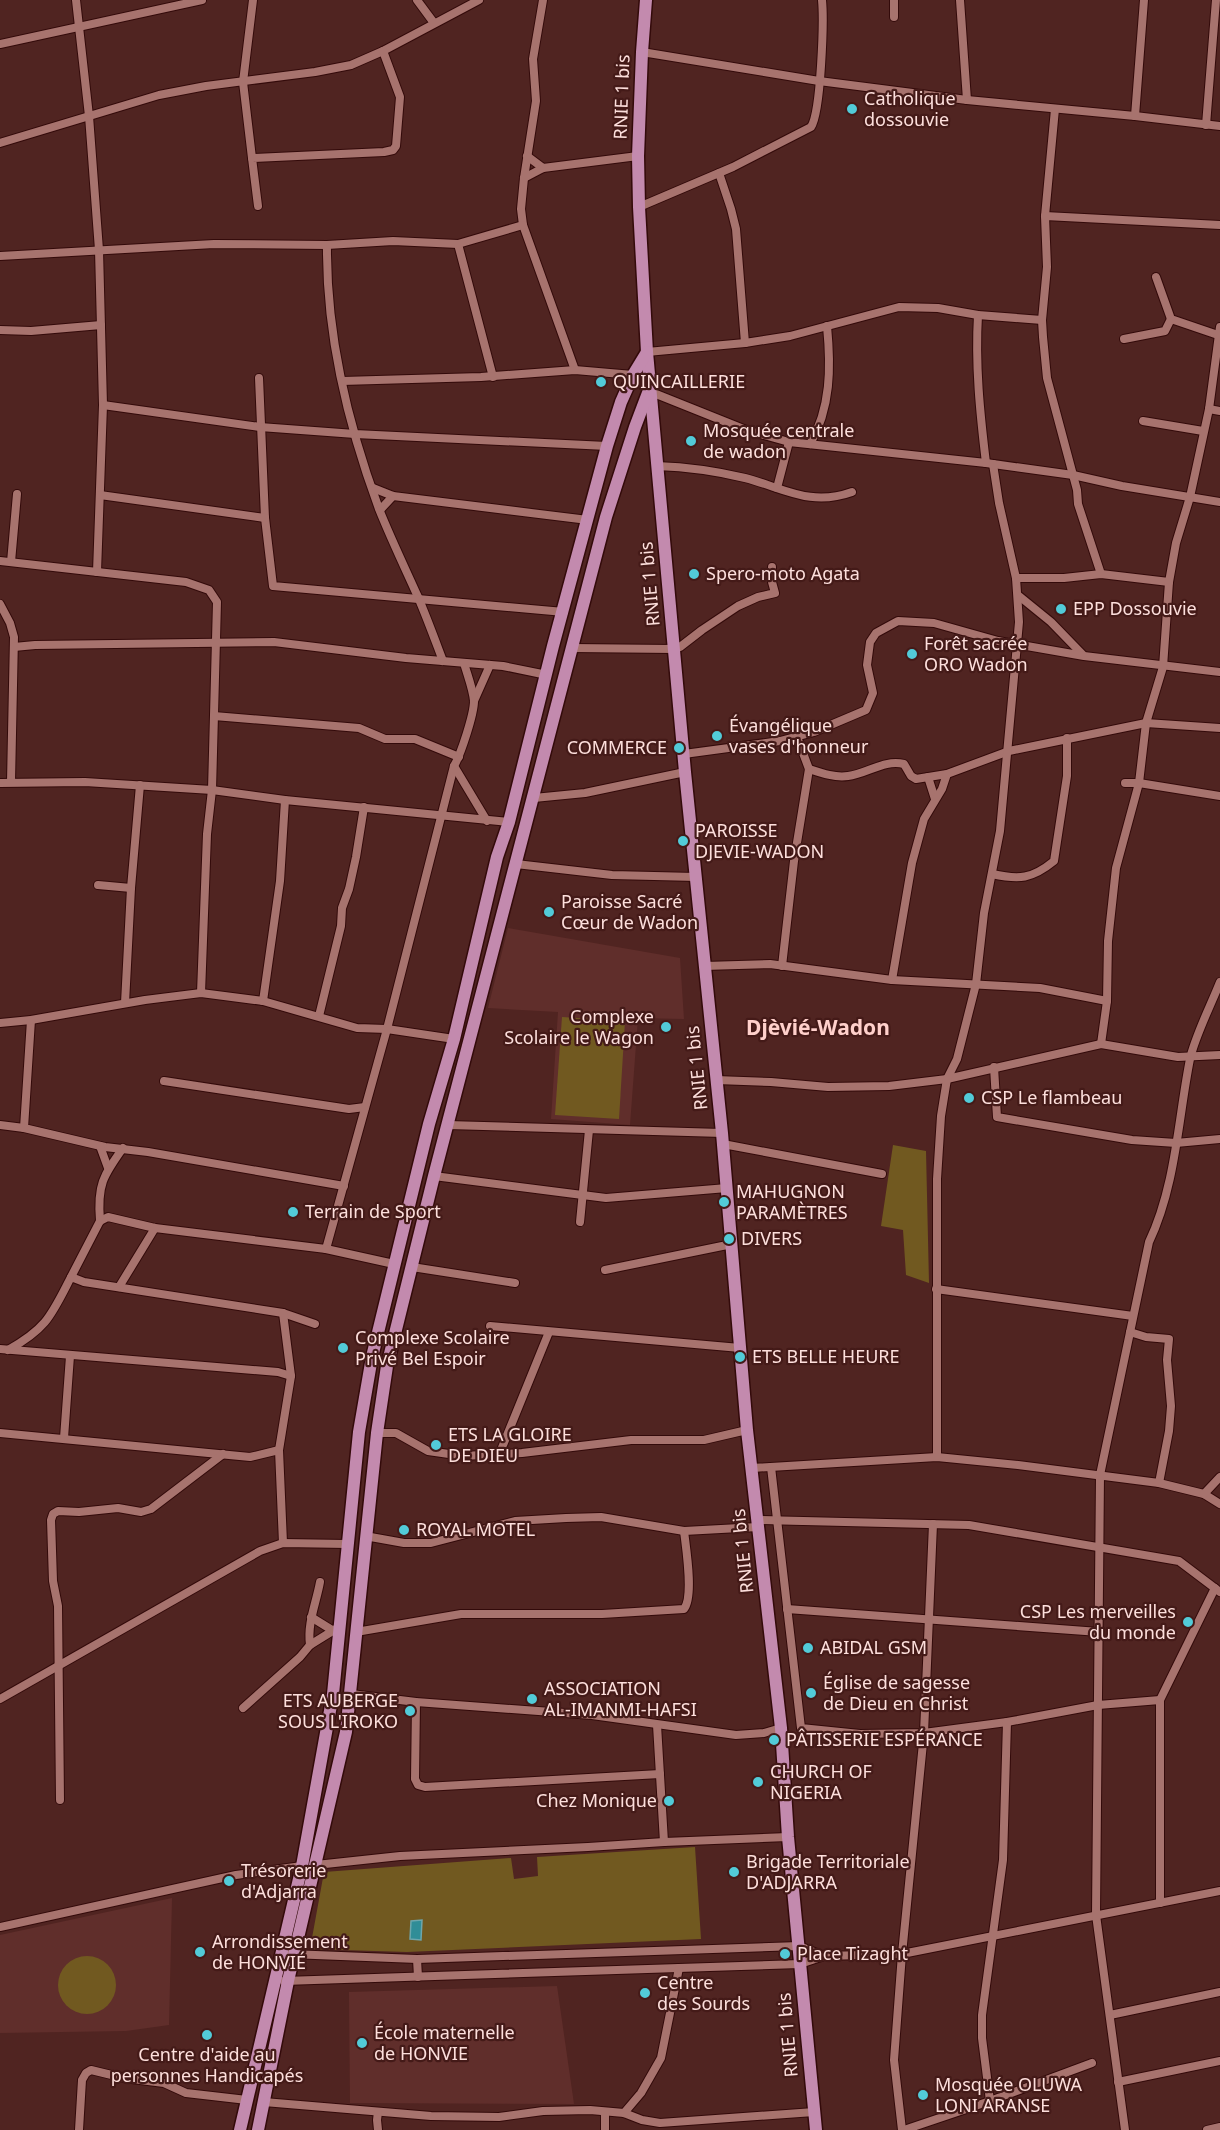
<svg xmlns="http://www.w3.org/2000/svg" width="1220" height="2130" font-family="'Noto Sans',sans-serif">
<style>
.built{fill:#602e2b}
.green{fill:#715920}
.water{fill:#308d97;stroke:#6ea6ac;stroke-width:1.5}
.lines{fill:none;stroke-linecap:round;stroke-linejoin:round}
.street-casing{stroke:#330a0a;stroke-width:10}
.primary-casing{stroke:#330a0a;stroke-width:15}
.street{stroke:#a7736e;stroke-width:8}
.primary{stroke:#c38aae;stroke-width:12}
.poi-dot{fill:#52cbd8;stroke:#441a18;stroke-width:2}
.labels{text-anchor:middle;stroke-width:4.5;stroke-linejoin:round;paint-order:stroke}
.street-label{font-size:18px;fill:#fddfdc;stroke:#441a18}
.poi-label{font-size:18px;fill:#fddfdc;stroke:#441a18;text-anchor:start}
.quarter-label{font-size:21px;font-weight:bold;fill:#ffd0cb;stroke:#441a18}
</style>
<rect width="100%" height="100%" fill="#502421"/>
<g class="built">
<polygon points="508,928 680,958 684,1019 638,1018 630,1125 551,1119 558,1012 488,1008"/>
<polygon points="172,1898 169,2025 126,2031 0,2033 0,1935"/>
<polygon points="557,1986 574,2104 350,2103 349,1992"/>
</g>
<g class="green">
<polygon points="562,1017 625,1021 619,1119 555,1115"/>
<polygon points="893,1145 926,1151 929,1283 906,1275 903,1230 881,1226"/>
<polygon points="695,1847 701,1939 407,1952 310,1949 324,1872 511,1858 514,1879 538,1876 537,1857"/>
<circle cx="87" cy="1985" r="29"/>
</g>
<polygon class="water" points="422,1920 421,1940 410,1939 411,1921"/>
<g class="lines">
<g class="street-casing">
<g id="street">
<polyline points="76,0 89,116 99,250 103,405 97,572"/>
<polyline points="417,0 434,23"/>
<polyline points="543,0 533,59 536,101 524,178 521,209 523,225 575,370"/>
<polyline points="894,0 894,17"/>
<polyline points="960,0 967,100"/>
<polyline points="0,44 202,0"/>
<polyline points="642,52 819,81 967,100 1135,116 1220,126"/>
<polyline points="1055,109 1045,216 1047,267 1042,320 1043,337 1047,378 1077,490 1078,504 1101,574"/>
<polyline points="1135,116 1144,0"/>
<polyline points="1206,125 1216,0"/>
<polyline points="0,143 159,95 206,86 315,72 351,65 383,51 479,0"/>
<polyline points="527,156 543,168"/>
<polyline points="252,158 243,82 253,0"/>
<polyline points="719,173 731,209 736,229 745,343"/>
<polyline points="524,178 543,168 638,156"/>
<polyline points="258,206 252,158 384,152 393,150 396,146 400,97 383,51"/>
<path d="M 639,207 L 733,167 L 811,127 C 821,112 824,21 822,0"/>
<polyline points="1045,216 1220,225"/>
<polyline points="458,244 493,377"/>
<path d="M 327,245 C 326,335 348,425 379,509 C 391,539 405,568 418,597 C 427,618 435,640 443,661"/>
<polyline points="0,256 214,244 327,245 393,241 458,244 523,225"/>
<polyline points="1156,277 1171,319 1218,335"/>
<path d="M 978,315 C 975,365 980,413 986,463"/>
<polyline points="0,330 31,331 101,325"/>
<polyline points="1124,339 1165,331 1171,319"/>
<polyline points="647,352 745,343 790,336 899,307 938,308 978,315 1042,320"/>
<polyline points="259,378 265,518 273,586 564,612"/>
<polyline points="342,381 481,377 575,370 633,375"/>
<polyline points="651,392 746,430 789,442 986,463 1073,475 1122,486 1220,502"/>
<polyline points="103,405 260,427 355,434 607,446"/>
<polyline points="1209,409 1220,411"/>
<polyline points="1143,421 1203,431"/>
<path d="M 810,444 C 831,408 831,367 827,326"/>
<path d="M 657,466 C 686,467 716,471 745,478 C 784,488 810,507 852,492"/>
<polyline points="373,488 393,496 588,520"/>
<polyline points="777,488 789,442"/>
<polyline points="100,495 265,518"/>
<polyline points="380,510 393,496"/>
<polyline points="0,561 186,582 209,590 217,602 212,790 207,834 201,993"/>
<polyline points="11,562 17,494"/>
<polyline points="1016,578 1064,578 1101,574 1169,582"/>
<polyline points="1019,596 1051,622 1083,655"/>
<polyline points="0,604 10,623 14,637 11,782"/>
<polyline points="14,647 35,645 274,642 406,658 503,666 547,675"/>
<polyline points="571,648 674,649 680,647 702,630 738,606 758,597 775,593 772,582 772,567"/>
<polyline points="474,701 490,665"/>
<polyline points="214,716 359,728 385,739 415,739 459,757"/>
<polyline points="684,754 780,741 814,732 866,710 873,693 867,665 870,642 876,633 898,621 934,623 998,641 1084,656 1220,672"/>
<polyline points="454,766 487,821"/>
<path d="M 809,769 C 821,773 835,778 848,776 C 867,774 884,759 904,764 L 911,776 L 916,779 L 947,774 L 1009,751 L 1146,723 L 1220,728"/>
<polyline points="928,777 935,799"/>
<polyline points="0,783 85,782 212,790 285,800 509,822"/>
<polyline points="1125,783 1139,783 1220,796"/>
<polyline points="534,798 585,793 685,772"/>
<polyline points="516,864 612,875 696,877"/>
<path d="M 992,874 C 1019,880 1032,879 1054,861 L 1067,776 L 1067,738"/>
<polyline points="98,885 131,888"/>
<polyline points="704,966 770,964 892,980 1040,988 1107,1001"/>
<polyline points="782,966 794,861 809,769 797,737"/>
<polyline points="892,980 912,863 924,819 942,789 947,774"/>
<polyline points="263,1001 280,881 285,800"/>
<polyline points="125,1003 131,888 140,785"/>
<polyline points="319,1016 341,926 342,908 349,889 356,857 364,807"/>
<polyline points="31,1020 24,1128 105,1147 148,1152 344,1186"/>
<polyline points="0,1023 31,1020 145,1000 201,993 263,1001 357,1028 387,1029 454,1039"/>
<polyline points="1101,1044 1107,1001 1108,941 1116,868 1139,783 1146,723 1163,667 1169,582 1176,543 1190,497 1209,409 1220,327"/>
<polyline points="994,1067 997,1117 1132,1140 1176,1143 1220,1139"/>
<polyline points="716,1080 771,1082 828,1087 889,1086 947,1079 1101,1044 1178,1057 1220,1055"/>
<polyline points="164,1081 349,1109 365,1107"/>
<polyline points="0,1125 24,1128"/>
<polyline points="448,1125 722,1133"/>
<polyline points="723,1144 882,1174"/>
<polyline points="100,1146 108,1168"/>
<polyline points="434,1176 606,1198 727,1188"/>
<path d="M 100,1221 C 97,1185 103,1176 123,1148"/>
<polyline points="580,1222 589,1130"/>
<path d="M 394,1264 L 326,1249 L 387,1029 L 454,766 C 461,754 474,714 474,701 C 473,689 467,674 464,663"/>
<polyline points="412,1267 515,1283"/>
<polyline points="605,1270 732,1244"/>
<polyline points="71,1277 100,1221 108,1217 155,1228 326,1249"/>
<polyline points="119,1287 155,1228"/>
<polyline points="936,1289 1133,1316"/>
<polyline points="490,1326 740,1348"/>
<polyline points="1130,1332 1146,1337 1169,1339 1167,1360 1171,1406 1169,1431 1159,1483"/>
<polyline points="0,1349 278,1372 291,1376"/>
<path d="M 8,1350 C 47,1328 51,1316 71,1277 L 84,1282 L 283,1313 L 315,1324"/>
<polyline points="0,1433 250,1457 279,1450"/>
<polyline points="377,1433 396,1433 428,1451 463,1456 522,1453 631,1440 704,1440 747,1430"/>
<polyline points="64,1438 70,1356"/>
<polyline points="499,1455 549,1332"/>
<polyline points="937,1457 937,1179 941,1116 947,1079 957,1059 976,984 984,913 1000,831 1019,622 1016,578 999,503 993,464"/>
<polyline points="771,1467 801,1728 860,1734 924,1733 1007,1722 1098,1705 1160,1700"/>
<polyline points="752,1468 937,1457 1018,1465 1159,1483 1204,1494 1220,1504"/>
<polyline points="1204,1494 1220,1477"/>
<polyline points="757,1520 969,1525 1179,1561 1220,1592"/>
<polyline points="365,1536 404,1543 431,1543 515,1521 566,1518 601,1517 684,1531 758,1527"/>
<polyline points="283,1543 279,1450 291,1376 283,1313"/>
<polyline points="787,1609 1099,1632"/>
<polyline points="311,1617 332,1630"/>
<path d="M 356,1632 L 461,1614 L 602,1614 L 684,1609 C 694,1597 686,1548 684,1531"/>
<path d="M 310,1645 C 307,1623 316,1604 320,1582"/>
<polyline points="351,1694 416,1702 592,1715 736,1735 764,1733 781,1728"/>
<polyline points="0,1699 260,1551 283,1543 347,1544"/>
<polyline points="416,1702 415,1779 418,1785 425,1787 660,1774"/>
<polyline points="243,1708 300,1657 310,1645 339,1627"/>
<polyline points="657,1725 664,1842"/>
<polyline points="60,1800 58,1606 53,1581 51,1520 53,1514 58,1511 79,1512 118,1508 141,1512 151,1509 223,1454"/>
<polyline points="316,1865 400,1856 588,1847 664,1842 788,1837"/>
<polyline points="1160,1903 1160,1700 1215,1588"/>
<polyline points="0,1927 236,1875 302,1866"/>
<polyline points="290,1954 417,1959 799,1946 824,1956"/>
<polyline points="417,1959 418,1977"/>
<polyline points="284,1981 800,1964 824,1956 902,1954 1220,1891"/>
<polyline points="1110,2015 1220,1992"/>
<polyline points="1118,2082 1220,2061"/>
<polyline points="990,2101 982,2038 982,2015 1003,1860 1007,1722"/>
<polyline points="264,2102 431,2116 499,2117 543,2111 590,2110 624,2113 642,2120 660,2123 814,2112"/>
<polyline points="378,2112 377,2120 378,2130"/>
<polyline points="624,2113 641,2093 661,2058 679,1968"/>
<polyline points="79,2130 82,2080 86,2073 91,2070 124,2078 164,2083 186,2093 247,2100"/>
<polyline points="605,2130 605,2112"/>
<polyline points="902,2130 894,2060 902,1954 924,1733 933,1524"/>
<polyline points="904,2130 990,2101 1092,2063"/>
<path d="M 1125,2130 L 1096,1915 L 1100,1475 L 1149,1242 C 1176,1185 1178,1119 1190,1059 C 1195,1036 1211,1005 1220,982"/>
<polyline points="1207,2130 1220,2127"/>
</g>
</g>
<g class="primary-casing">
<g id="primary">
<polyline points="646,0 642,52 638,156 639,207 647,352 685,772 722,1133 747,1430 781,1728 788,1837 816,2130"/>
<polyline points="240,2130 302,1866 333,1694 359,1432 372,1357 429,1124 454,1039 497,857 509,822 553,646 607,446 621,402 633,375 647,352"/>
<polyline points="258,2130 288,1981 346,1732 377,1433 387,1366 434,1176 606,517 635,427 649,390"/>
</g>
</g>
<use href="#street" class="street"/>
<use href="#primary" class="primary"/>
</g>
<g class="poi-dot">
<circle cx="852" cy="109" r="6"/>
<circle cx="601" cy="382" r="6"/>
<circle cx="691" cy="441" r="6"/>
<circle cx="694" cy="574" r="6"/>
<circle cx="1061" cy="609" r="6"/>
<circle cx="912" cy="654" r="6"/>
<circle cx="717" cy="736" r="6"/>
<circle cx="679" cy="748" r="6"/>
<circle cx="683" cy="841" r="6"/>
<circle cx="549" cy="912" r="6"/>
<circle cx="666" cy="1027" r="6"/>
<circle cx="969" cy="1098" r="6"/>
<circle cx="724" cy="1202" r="6"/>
<circle cx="293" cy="1212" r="6"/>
<circle cx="729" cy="1239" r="6"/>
<circle cx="343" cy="1348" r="6"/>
<circle cx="740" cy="1357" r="6"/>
<circle cx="436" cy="1445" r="6"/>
<circle cx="404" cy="1530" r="6"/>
<circle cx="1188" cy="1622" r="6"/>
<circle cx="808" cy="1648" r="6"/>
<circle cx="811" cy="1693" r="6"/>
<circle cx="532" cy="1699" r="6"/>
<circle cx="410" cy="1711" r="6"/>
<circle cx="774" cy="1740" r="6"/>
<circle cx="758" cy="1782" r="6"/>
<circle cx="669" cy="1801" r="6"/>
<circle cx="734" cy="1872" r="6"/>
<circle cx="229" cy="1881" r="6"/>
<circle cx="200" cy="1952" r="6"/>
<circle cx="785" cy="1954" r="6"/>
<circle cx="645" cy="1993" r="6"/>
<circle cx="207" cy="2035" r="6"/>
<circle cx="362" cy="2043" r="6"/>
<circle cx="923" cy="2095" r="6"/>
</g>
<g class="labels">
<g class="street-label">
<text transform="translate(622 97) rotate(-88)" y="6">RNIE 1 bis</text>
<text transform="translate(650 584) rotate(-95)" y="6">RNIE 1 bis</text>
<text transform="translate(697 1068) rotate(-96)" y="6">RNIE 1 bis</text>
<text transform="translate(743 1551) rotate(-96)" y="6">RNIE 1 bis</text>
<text transform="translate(788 2035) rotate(-95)" y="6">RNIE 1 bis</text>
</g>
<g class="poi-label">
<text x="864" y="105">Catholique<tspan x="864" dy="21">dossouvie</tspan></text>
<text x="613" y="388">QUINCAILLERIE</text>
<text x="703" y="437">Mosquée centrale<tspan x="703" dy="21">de wadon</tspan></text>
<text x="706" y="580">Spero-moto Agata</text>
<text x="1073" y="615">EPP Dossouvie</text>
<text x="924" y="650">Forêt sacrée<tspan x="924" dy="21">ORO Wadon</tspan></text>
<text x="729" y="732">Évangélique<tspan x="729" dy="21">vases d'honneur</tspan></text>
<text x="667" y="754" text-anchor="end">COMMERCE</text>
<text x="695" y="837">PAROISSE<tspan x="695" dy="21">DJEVIE-WADON</tspan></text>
<text x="561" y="908">Paroisse Sacré<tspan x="561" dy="21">Cœur de Wadon</tspan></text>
<text x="654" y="1023" text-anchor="end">Complexe<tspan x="654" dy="21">Scolaire le Wagon</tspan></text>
<text x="981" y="1104">CSP Le flambeau</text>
<text x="736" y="1198">MAHUGNON<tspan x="736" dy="21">PARAMÈTRES</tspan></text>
<text x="305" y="1218">Terrain de Sport</text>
<text x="741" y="1245">DIVERS</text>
<text x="355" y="1344">Complexe Scolaire<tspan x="355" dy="21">Privé Bel Espoir</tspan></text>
<text x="752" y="1363">ETS BELLE HEURE</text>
<text x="448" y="1441">ETS LA GLOIRE<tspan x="448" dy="21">DE DIEU</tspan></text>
<text x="416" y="1536">ROYAL MOTEL</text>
<text x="1176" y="1618" text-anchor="end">CSP Les merveilles<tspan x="1176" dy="21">du monde</tspan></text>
<text x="820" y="1654">ABIDAL GSM</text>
<text x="823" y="1689">Église de sagesse<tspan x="823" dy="21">de Dieu en Christ</tspan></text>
<text x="544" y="1695">ASSOCIATION<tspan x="544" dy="21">AL-IMANMI-HAFSI</tspan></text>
<text x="398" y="1707" text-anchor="end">ETS AUBERGE<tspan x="398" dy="21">SOUS L'IROKO</tspan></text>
<text x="786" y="1746">PÂTISSERIE ESPÉRANCE</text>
<text x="770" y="1778">CHURCH OF<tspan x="770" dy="21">NIGERIA</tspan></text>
<text x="657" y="1807" text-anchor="end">Chez Monique</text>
<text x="746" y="1868">Brigade Territoriale<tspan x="746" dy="21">D'ADJARRA</tspan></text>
<text x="241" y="1877">Trésorerie<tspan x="241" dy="21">d'Adjarra</tspan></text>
<text x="212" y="1948">Arrondissement<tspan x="212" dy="21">de HONVIÉ</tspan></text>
<text x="797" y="1960">Place Tizaght</text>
<text x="657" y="1989">Centre<tspan x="657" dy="21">des Sourds</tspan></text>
<text x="374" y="2039">École maternelle<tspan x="374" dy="21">de HONVIE</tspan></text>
<text x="207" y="2061" text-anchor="middle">Centre d'aide au<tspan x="207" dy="21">personnes Handicapés</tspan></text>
<text x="935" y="2091">Mosquée OLUWA<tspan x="935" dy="21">LONI ARANSE</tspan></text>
</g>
<g class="quarter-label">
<text x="818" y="1035">Djèvié-Wadon</text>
</g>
</g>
</svg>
